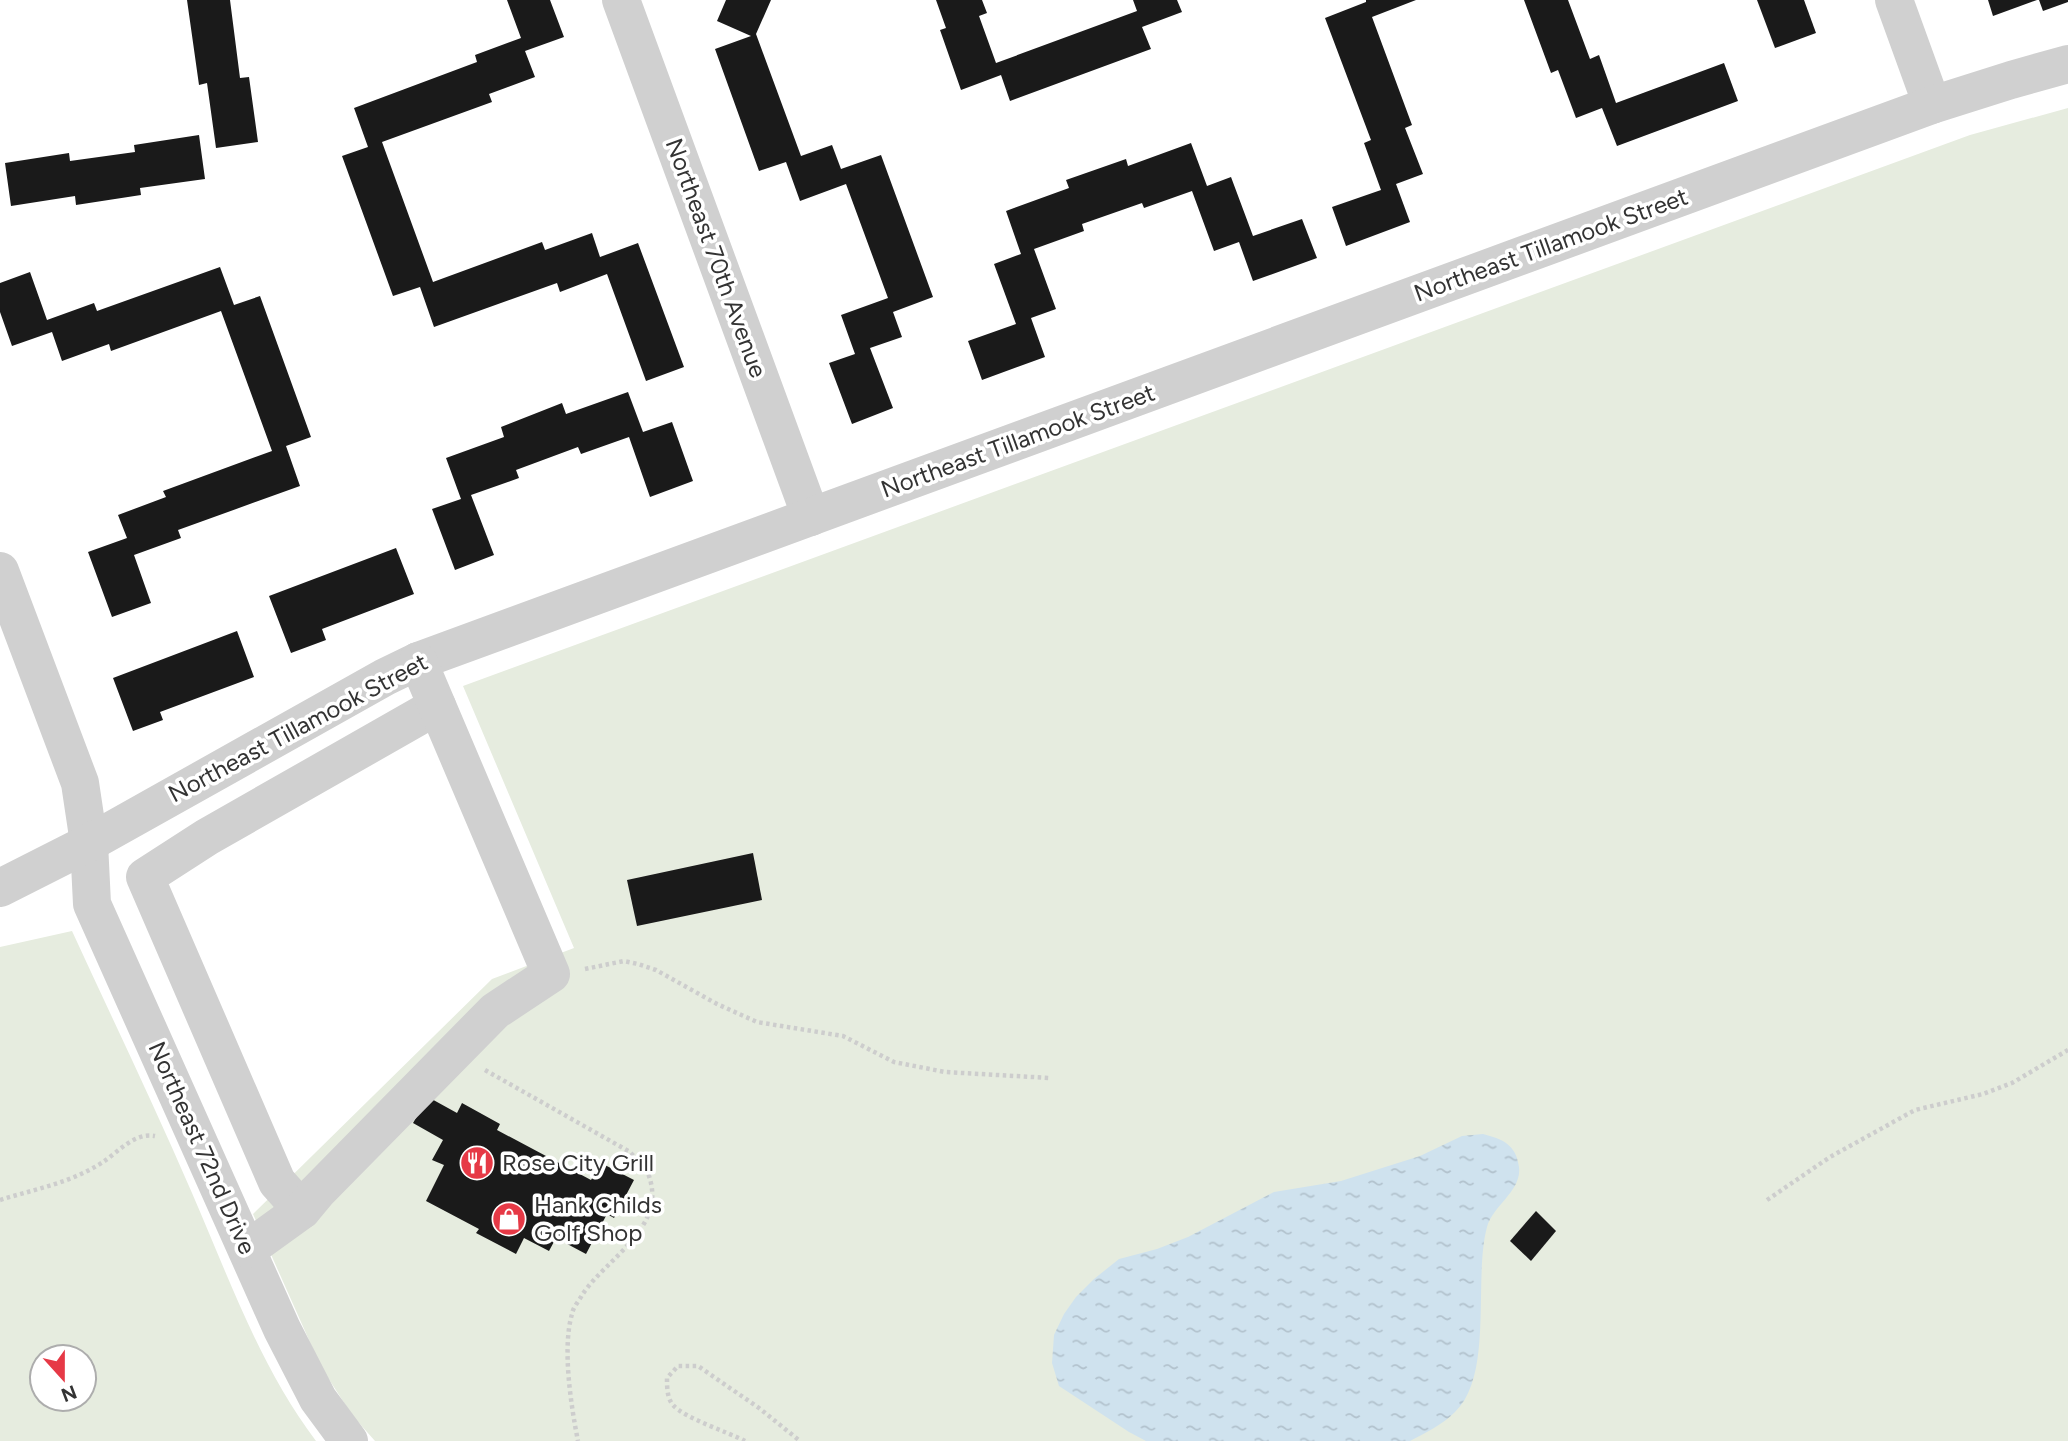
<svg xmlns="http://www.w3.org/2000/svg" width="2068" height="1441" font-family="Figtree,sans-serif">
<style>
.green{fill:#e6ecdf;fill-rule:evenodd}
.water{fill:url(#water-ripples)}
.building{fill:#1a1a1a}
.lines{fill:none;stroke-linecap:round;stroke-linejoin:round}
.path{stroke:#cdcdcd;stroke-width:4.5;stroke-dasharray:3.5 3.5;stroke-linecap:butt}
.minor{stroke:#d0d0d0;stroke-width:38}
.labels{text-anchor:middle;stroke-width:7;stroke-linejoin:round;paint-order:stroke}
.street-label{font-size:24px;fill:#333;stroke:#fff}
.poi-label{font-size:24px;fill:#333;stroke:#fff;text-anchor:start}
</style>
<defs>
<pattern id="water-ripples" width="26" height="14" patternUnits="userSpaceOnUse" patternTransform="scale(1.75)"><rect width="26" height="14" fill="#cfe2ee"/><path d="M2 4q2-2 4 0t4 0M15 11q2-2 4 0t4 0" fill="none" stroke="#b2c2cd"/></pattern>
</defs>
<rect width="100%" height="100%" fill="#fff"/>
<g class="green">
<polygon points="2068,108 2068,1441 375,1441 352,1415 321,1367 253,1214 492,979 574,948 463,686 1970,135"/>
<path d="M 72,931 C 112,1018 154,1105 192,1193 C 229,1278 260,1367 316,1441 L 0,1441 L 0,947 ZM 42,1357 L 84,1357 L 84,1399 L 42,1399 Z"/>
</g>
<path class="water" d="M 1483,1134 C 1502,1139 1516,1144 1519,1167 C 1522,1191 1493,1205 1487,1227 C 1473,1279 1494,1375 1455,1412 C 1442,1425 1425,1433 1410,1441 L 1146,1441 L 1129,1432 L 1059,1386 L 1052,1363 L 1054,1335 L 1064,1314 L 1076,1297 L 1094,1279 L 1119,1259 L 1157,1249 L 1188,1237 L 1274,1192 L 1341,1181 L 1420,1156 L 1462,1136 Z"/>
<g class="building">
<polygon points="187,0 230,0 240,78 249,77 258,142 216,148 207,83 199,85"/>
<polygon points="507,0 550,0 564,37 525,51 535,77 489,94 492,102 382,142 433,282 542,242 545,250 592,233 600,257 638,243 684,367 646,381 607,274 560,292 557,283 434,327 420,287 393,296 342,156 368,147 354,108 477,62 475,55 521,38"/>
<polygon points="726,0 771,0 756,34 801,156 832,145 841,169 881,155 933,297 893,312 902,337 870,348 893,408 852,424 829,363 855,354 841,315 888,298 846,184 800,201 786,162 759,171 715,49 751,36 717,21"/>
<polygon points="936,0 982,0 987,13 979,16 996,63 1137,11 1133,0 1177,0 1182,12 1142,27 1151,49 1010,101 1001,75 961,90 940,30 946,28"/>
<polygon points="1366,0 1416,0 1372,17 1412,125 1405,128 1423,174 1396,184 1410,222 1346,246 1332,207 1381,190 1364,143 1371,140 1325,18 1366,2"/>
<polygon points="1524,0 1568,0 1590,59 1599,55 1616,103 1724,63 1738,101 1617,146 1602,108 1576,118 1558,70 1551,73"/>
<polygon points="1757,0 1804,0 1816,33 1775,48"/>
<polygon points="1988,0 2037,0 1993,16"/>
<polygon points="2039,0 2068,0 2068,2 2043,11"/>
<polygon points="199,135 205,179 140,188 141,195 76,205 75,196 11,206 5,163 69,153 70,161 135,152 134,145"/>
<polygon points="1191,143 1207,186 1231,177 1253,236 1302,219 1317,258 1253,281 1239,242 1214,251 1192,191 1144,208 1142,203 1082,224 1084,231 1034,249 1056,309 1031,318 1045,357 982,380 968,341 1016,324 994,264 1021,254 1006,211 1069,188 1066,180 1126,159 1128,166"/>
<polygon points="220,267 234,305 260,296 311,437 286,446 300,486 178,530 181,538 134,555 151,603 112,617 88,552 127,538 118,515 166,497 163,491 272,451 221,311 111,351 109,344 62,361 52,332 12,346 0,312 0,283 30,272 47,320 94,303 97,311"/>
<polygon points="628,392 643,432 672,422 693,481 650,497 629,437 581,454 578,447 516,470 519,478 471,495 494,555 455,570 432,509 461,499 446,458 504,437 501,427 562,403 566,414"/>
<polygon points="396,548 414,594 322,629 326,640 291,653 269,596"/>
<polygon points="237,631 254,677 160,712 163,720 133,731 113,678"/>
<polygon points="753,853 762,900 637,926 627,880"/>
<polygon points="428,1097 457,1113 462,1103 500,1124 497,1130 591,1180 601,1163 634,1180 614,1218 607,1214 586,1254 556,1238 549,1251 524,1238 516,1254 476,1233 479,1229 426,1201 444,1165 432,1160 443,1140 413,1123"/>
<polygon points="1536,1211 1556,1231 1531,1261 1510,1241"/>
</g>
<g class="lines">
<g class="path">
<polyline points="585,969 624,961 638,964 656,970 717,1004 757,1022 843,1036 894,1062 945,1072 1050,1078"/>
<path d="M 485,1070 L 630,1152 C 635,1158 644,1164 647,1171 C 671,1226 607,1257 582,1295 C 579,1301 573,1307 572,1314 C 562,1348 571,1406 578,1441"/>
<path d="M 0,1200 C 35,1189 71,1183 103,1162 C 118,1152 135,1132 155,1136"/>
<polyline points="1767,1200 1830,1157 1915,1110 1983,1094 2012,1083 2068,1050"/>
<path d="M 745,1441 C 728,1432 684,1418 673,1405 C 667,1398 667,1387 667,1378 L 678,1366 L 698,1366 L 759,1408 L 800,1441"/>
</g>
<g class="minor">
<polyline points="621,0 811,517"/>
<polyline points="1894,0 1932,105"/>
<polyline points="0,571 80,783 89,843 92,904 282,1329 318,1399 349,1441"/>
<polyline points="0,888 89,843 385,677 418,661 1932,105 2011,80 2068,64"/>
<polyline points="302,1210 277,1182 145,877 207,837 437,706"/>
<polyline points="248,1249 302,1210 317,1192 495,1011 551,974 418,661"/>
</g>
</g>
<defs>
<g id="restaurant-disc" transform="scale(1.75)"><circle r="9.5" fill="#e63946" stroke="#fff"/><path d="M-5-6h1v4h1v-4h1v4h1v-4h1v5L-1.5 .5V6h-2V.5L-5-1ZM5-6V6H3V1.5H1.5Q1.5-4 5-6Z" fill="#fff"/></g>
<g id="shop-disc" transform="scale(1.75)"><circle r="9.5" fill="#e63946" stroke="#fff"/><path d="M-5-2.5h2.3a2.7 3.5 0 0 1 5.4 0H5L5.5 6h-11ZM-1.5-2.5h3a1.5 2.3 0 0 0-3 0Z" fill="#fff"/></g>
</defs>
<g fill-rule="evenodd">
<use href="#restaurant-disc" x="477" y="1163"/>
<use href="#shop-disc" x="509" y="1219"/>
</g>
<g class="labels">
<g class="street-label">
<text transform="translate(1551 245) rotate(-20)" y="8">Northeast Tillamook Street</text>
<text transform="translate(716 258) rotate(70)" y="8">Northeast 70th Avenue</text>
<text transform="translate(1018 441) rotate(-20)" y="8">Northeast Tillamook Street</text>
<text transform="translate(298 728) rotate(-28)" y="8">Northeast Tillamook Street</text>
<text transform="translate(202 1148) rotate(66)" y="8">Northeast 72nd Drive</text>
</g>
<g class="poi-label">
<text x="502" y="1171">Rose City Grill</text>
<text x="534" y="1213">Hank Childs<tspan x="534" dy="28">Golf Shop</tspan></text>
</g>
</g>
<g transform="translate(63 1378) rotate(159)"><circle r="33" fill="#ffffff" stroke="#adadad" stroke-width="2"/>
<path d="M0-5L12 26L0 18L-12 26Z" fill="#e63946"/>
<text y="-10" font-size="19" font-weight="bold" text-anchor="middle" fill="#333333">N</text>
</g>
</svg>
